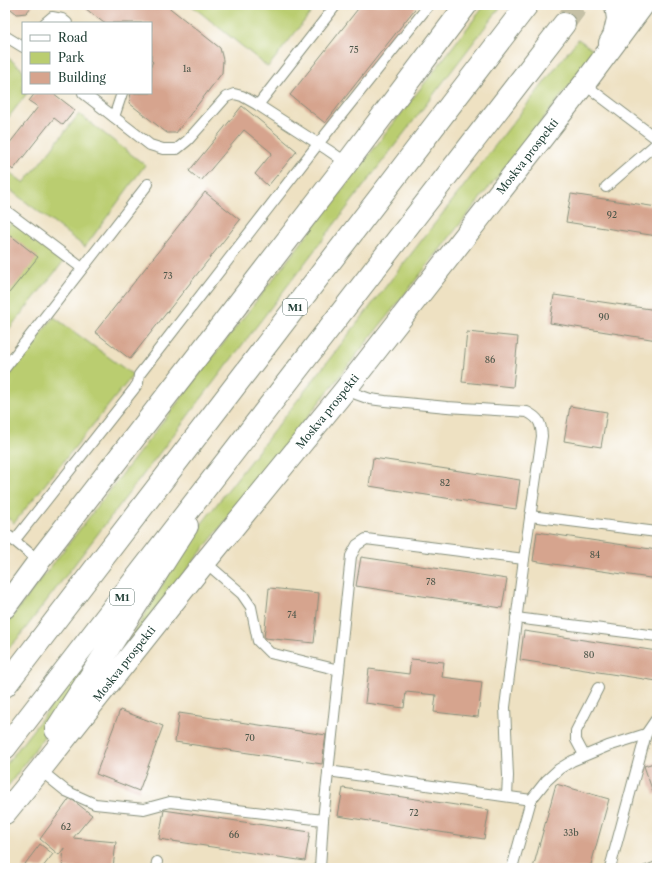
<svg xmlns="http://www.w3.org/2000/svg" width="662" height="873" font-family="'Libre Caslon Text',serif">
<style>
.green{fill:#bacd70;stroke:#6c8552}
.building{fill:#d6a48e}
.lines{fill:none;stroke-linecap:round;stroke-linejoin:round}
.highway-tunnel{stroke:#c5c0a6;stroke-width:22;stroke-dasharray:22 11;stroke-linecap:butt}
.lane-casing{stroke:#868f7b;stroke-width:12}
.secondary-casing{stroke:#868f7b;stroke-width:24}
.highway-casing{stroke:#868f7b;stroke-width:24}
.lane{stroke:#fff;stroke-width:10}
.secondary{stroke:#fff;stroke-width:22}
.highway{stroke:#fff;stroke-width:22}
.labels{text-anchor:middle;stroke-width:3.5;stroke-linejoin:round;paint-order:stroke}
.number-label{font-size:9px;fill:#4d574a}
.shield{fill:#fff;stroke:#627771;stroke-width:1}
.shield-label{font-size:10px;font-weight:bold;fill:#1f3d34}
.street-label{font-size:11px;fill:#1f3d34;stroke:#fff}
</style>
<rect width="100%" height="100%" fill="#fff"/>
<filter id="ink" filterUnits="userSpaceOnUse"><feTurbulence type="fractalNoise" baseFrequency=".025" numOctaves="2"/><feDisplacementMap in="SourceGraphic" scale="8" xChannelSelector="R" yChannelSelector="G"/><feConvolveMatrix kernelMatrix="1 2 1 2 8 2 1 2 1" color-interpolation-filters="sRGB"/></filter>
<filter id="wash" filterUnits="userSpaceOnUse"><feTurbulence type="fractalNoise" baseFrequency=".012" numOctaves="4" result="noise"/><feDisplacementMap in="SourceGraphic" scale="16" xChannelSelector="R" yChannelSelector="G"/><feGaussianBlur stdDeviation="0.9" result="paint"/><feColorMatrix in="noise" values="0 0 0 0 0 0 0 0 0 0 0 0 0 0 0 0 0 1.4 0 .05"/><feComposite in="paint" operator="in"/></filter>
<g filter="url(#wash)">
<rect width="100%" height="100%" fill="#eee1c2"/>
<g class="green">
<polygon points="191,5 317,5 268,67"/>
<polygon points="485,5 502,5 19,637 5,652 5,626"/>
<polygon points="578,39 596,52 125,648 189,540"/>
<polygon points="5,55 23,70 23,93 27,93 5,122"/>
<polygon points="79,114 145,165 85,247 5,186 5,169 24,183"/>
<polygon points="13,220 64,261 5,334 5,231"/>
<polygon points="54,317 133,375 14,523 5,516 5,376"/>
<path d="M 131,602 C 91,666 51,730 5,790 L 5,766 Z"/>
</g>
<g id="blocks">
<g class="building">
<polygon points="6,5 33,5 26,13 17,14"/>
<polygon points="81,5 166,5 220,48 223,60 222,73 176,133 167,133 129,103 131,93 151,93 151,65 153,62 151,60 151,23 104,23"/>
<polygon points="361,5 418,5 325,123 290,95"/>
<polygon points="35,93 53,93 75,110 63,125 54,118 13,170 5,163 5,149 38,107 29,101"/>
<polygon points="242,106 297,151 268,186 255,174 272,153 244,130 201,181 189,171"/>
<polygon points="205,192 240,220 130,359 95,332"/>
<polygon points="571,194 657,207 657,236 566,222"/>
<polygon points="5,231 38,257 5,298"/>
<polygon points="554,295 657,310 657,340 550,323"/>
<polygon points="467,332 518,337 513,387 462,382"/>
<polygon points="570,406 607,412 601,447 564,441"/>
<polygon points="373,458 520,480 516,509 369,486"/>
<polygon points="537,532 657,550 657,579 533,561"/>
<polygon points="361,557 507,579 502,608 356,586"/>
<polygon points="269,588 319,593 314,643 264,638"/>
<polygon points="524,631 657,651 657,681 520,660"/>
<polygon points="411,659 444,662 442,677 482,682 478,717 434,712 436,695 406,692 404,708 365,703 369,669 409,674"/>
<polygon points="120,710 163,726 139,791 96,774"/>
<polygon points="179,713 326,735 322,764 175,742"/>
<polygon points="657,762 657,794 654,795 644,766"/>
<polygon points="556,784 609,799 590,868 533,868"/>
<polygon points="343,788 489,810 484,839 338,816"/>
<polygon points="70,798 92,815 73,838 116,842 113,868 62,868 64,848 59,855 40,839"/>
<polygon points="164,810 310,832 305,861 159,839"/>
<polygon points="40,844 53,854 42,868 22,868"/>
<polygon points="657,861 657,868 639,868"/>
</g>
</g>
</g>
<g filter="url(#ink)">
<use href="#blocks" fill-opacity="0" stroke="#868f7b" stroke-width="1"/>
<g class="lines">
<polyline class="highway-tunnel" points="564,24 578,5"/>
<g class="lane-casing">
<g id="lane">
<polyline points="45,23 52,17 62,19 67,23"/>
<polyline points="5,36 23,47"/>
<polyline points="584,84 657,139"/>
<polyline points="83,93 150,145 163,149 177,149 188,140 226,97 234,94 242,96 258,105 328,150 347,163"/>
<polyline points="258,105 336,5"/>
<polyline points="114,117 122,93"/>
<polyline points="606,187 657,143"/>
<polyline points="5,210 82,268"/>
<polyline points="5,368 148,184"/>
<polyline points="530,516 657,532"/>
<polyline points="5,533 39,561"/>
<polyline points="14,541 134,389 138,383 139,375 318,144 429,5"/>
<polyline points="205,562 242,594 251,607 258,641 270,653 339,670"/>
<polyline points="516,618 657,636"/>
<polyline points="584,755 576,740 576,731 598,688"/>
<polyline points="40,770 66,791 95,804 144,809 170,802 323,820"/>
<polyline points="328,771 531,800"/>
<polyline points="507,796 508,776 505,707 524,559"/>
<polyline points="156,868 157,862"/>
<path d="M 320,868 L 323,820 L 351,556 L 357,545 L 366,539 L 524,559 L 542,436 C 541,423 539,418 527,412 L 447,407 L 385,401 L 370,399 L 345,390"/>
<polyline points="512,868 531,800 546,781 559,769 572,761 608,746 646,734"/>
<polyline points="610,868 646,734 657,718"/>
</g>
</g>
<g class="secondary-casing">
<g id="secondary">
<polyline points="610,43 614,36 618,19 616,5"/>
<polyline points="5,607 39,561 347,163 466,5"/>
<polyline points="56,730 187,526"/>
<path id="s1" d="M 5,813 L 40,770 L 205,562 L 345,390 L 584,84 L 643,5"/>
</g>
</g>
<g class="highway-casing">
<g id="highway">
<polyline points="5,686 527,5"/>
<polyline points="5,748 564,24"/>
</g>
</g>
<use href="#lane" class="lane"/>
<use href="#secondary" class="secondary"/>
<use href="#highway" class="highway"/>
</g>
</g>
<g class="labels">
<g class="number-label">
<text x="354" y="53">75</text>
<text x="187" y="72">1a</text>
<text x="612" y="218">92</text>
<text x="168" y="279">73</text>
<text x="604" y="320">90</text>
<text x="490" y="363">86</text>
<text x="445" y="486">82</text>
<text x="595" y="558">84</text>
<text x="431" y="585">78</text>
<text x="292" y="618">74</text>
<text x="589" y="658">80</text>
<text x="250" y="741">70</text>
<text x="414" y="816">72</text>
<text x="66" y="830">62</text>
<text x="571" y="836">33b</text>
<text x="234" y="838">66</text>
</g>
<g class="shield">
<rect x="283" y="299" width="24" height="16" rx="3"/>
<rect x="110" y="589" width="24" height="16" rx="3"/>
</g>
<g class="shield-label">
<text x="295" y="311">M1</text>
<text x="122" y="601">M1</text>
</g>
<g class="street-label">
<text dy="4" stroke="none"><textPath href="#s1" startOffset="839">Moskva prospekti</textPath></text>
<text dy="4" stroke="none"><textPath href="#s1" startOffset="515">Moskva prospekti</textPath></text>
<text dy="4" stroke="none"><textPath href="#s1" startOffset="191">Moskva prospekti</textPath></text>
</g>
</g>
<rect width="662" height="873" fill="none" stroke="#fff" stroke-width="20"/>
<rect x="22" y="22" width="130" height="72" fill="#ffffff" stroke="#a5b1ae"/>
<rect x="30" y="35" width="20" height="6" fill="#ffffff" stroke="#a5b1ae"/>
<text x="58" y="42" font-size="12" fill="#1f3d34">Road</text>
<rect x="30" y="52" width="20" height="12" fill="#bacd70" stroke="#a5b1ae"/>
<text x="58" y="62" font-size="12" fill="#1f3d34">Park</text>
<rect x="30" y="72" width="20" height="12" fill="#d6a48e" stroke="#a5b1ae"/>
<text x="58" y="82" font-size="12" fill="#1f3d34">Building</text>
</svg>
